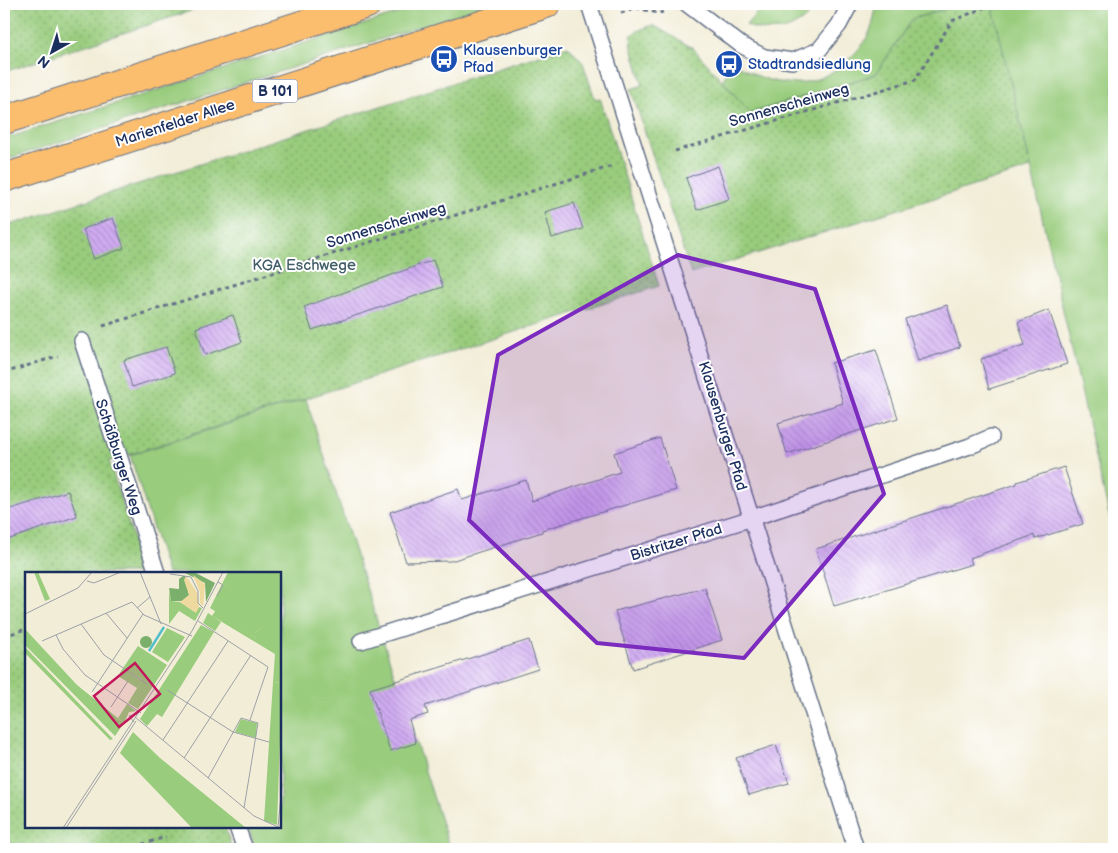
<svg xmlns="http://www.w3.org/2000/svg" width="1118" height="853" font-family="'Balsamiq Sans',sans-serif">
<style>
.green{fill:#99cc7d;stroke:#5a7e6e}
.garden{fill:url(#garden-dots);stroke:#5a7e6e}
.building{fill:url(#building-back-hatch)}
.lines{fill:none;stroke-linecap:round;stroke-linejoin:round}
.service-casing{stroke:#667288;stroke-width:18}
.primary-casing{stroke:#667288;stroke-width:30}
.path{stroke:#667288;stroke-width:3;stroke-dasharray:4 4;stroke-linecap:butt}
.service{stroke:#fff;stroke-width:15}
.primary{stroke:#fbbd6e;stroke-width:28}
.marked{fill:#7b2cbf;fill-opacity:0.2;stroke:#7b2cbf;stroke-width:4;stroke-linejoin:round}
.labels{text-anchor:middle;stroke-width:4;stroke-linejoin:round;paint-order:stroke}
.shield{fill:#fff;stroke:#5f6d8e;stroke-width:1}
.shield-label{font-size:14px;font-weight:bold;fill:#1b2f5e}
.transit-label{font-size:15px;fill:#164399;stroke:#fff;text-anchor:start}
.street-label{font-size:15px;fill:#1b2f5e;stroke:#fff}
.park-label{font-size:15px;fill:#415e67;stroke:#fff}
.inset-river{fill:none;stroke:#51bfca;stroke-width:2.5}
.inset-road{fill:none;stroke:#9ca1a7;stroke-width:1}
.view{fill:#c2185b;fill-opacity:0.15;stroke:#c2185b;stroke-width:2.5}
.inset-edge{fill:none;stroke:#1b2f5e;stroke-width:2.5}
</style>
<defs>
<pattern id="garden-dots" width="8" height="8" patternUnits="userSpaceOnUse" patternTransform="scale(1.25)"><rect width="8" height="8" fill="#99cc7d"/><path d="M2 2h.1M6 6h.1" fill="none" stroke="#7ca66a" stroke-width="1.8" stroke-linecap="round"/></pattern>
<pattern id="building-back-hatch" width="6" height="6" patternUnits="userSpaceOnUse" patternTransform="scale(1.25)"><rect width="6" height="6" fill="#d1acf2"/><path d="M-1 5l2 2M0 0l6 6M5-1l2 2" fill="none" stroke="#a98cc7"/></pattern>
</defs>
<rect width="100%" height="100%" fill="#fff"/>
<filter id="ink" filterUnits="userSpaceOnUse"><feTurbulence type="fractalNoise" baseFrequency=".02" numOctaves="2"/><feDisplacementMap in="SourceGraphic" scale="10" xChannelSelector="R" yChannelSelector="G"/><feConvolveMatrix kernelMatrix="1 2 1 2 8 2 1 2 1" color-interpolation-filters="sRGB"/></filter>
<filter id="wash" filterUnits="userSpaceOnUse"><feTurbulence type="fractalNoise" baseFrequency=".0096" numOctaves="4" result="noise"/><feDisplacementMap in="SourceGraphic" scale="20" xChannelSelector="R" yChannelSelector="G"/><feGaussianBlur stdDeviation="1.12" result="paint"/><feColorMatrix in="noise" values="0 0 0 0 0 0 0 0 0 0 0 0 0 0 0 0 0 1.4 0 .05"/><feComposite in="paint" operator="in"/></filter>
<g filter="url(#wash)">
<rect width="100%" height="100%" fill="#f2edd7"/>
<g class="green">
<polygon points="427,4 491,4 4,160 4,139"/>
<path d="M 752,4 L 817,4 C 811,12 806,19 797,24 C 784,33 759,32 746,25 L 759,10 Z"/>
<path d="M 877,4 L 950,4 L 951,7 L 912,19 L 876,74 L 750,113 L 722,80 L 735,63 C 771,88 809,92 845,63 C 856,53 867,41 872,26 C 874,19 875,11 877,4 Z"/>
<polygon points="1007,4 1114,4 1114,537 1031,168 993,10 1007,6"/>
<polygon points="306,399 450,849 255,849 248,827 280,827 280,573 167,573 130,455"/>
</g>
<g class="garden">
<polygon points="4,4 212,4 4,72"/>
<polygon points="962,4 992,4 1031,168 691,274 631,89 643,85 632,48 631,36 639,30 653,25 693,48 751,113 876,74 912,19"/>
<polygon points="568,46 583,63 595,99 600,98 659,286 109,461 144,573 26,573 26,827 225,827 232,849 4,849 4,227"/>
</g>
<g id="blocks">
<g class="building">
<polygon points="718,166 729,199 697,210 686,178"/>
<polygon points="574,203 583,229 552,238 545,212"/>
<polygon points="113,218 124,248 94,259 83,229"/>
<polygon points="433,260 443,287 312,330 304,307"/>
<polygon points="947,305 960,347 918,361 905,319"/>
<polygon points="1049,310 1067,364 989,389 981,359 1025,345 1018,322"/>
<polygon points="233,315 242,342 205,355 196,328"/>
<polygon points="166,347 175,373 132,387 124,360"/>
<polygon points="876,350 898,418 787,454 778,423 843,403 831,363"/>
<polygon points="660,438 676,490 542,530 542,532 451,561 406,562 390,512 458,489 462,500 526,480 532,501 620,472 614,453"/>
<polygon points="1064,467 1083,524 1035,539 1034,535 970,558 972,564 834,606 816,549 1017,484 1017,482"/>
<polygon points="68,491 77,516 4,541 4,511"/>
<polygon points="705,588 722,640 633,669 615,611"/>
<polygon points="529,640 538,669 425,706 428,714 409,720 416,743 390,751 370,689"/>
<polygon points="776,745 789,783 749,795 736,758"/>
</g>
</g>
</g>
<g filter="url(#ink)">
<use href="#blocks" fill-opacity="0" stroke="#667288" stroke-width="1"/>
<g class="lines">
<g class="service-casing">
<g id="service">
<polyline points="589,4 856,849"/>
<polyline points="687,4 741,45 764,57 793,61 819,50 839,25 850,4"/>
<polyline points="82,341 157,573"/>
<polyline points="361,641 752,518 970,446 991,437"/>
<polyline points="237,827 245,849"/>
</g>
</g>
<g class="primary-casing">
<g id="primary">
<polyline points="4,120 367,4"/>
<polyline points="4,178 546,4"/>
</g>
</g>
<g class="path">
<polyline points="1103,4 1114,8"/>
<polyline points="621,13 637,8 658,13 663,12"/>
<polyline points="675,151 915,80 952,21 993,4"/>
<polyline points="103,326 612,166"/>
<polyline points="4,373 58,356"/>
<polyline points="4,636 26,629"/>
<polyline points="127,849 166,837"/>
</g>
<use href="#service" class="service"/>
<use href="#primary" class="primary"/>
</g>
</g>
<path class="marked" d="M 678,255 L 815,289 L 884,494 L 744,658 L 597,643 L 469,520 L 498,355 Z"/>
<defs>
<g id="bus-disc" transform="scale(1.4375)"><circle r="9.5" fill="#1a4fb4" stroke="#fff"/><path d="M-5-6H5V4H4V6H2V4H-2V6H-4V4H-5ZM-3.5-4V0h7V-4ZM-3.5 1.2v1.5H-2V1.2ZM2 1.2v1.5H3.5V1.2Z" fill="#fff"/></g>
</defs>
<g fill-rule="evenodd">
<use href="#bus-disc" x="444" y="59"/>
<use href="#bus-disc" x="729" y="64"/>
</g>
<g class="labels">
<rect class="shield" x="252.5" y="79.5" width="45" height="23" rx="4"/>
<g class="shield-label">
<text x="275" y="96">B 101</text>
</g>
<g class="transit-label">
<text x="463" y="55">Klausenburger<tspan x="463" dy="17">Pfad</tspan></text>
<text x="748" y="69">Stadtrandsiedlung</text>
</g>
<g class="street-label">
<text transform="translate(789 105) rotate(-16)" y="5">Sonnenscheinweg</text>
<text transform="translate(175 123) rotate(-18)" y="5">Marienfelder Allee</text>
<text transform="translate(386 225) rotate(-17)" y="5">Sonnenscheinweg</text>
<text transform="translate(723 426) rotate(73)" y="5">Klausenburger Pfad</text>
<text transform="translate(119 457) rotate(72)" y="5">Schäßburger Weg</text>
<text transform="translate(676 542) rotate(-17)" y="5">Bistritzer Pfad</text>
</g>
<g class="park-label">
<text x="304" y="270">KGA Eschwege</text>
</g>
</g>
<g transform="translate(25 572)">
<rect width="256" height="256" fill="#f2edd7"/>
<path d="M 9,0 L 13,0 L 25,27 L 20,29 ZM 203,0 L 256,0 L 256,111 L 248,110 L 250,82 L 187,44 L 191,38 L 231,66 L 230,61 L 235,57 L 205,22 L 207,17 L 197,12 ZM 144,19 L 146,29 L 155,30 L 170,40 L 174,35 L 177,36 L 170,49 L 154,39 L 144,52 ZM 142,56 L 160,65 L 143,90 L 127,80 ZM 0,57 L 52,113 L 99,151 L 90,164 L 0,73 ZM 0,75 L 65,143 L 88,167 L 85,168 L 0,81 ZM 98,96 L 117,109 L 112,116 L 93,104 ZM 216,147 L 232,151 L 231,166 L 210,160 ZM 108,160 L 135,186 L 221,256 L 167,256 L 95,181 Z" fill="#99cc7d"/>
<path d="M 158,0 L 169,0 L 190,11 L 181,30 L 180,11 ZM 158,4 L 161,4 L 164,23 L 158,29 L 146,29 L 144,16 L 154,17 L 154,7 ZM115 70a6 6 0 1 1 12 0a6 6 0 1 1-12 0Z" fill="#7ab06c"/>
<path d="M 168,3 L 180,12 L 178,34 L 175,31 L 175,20 ZM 161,4 L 173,22 L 174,35 L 171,41 L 155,30 L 164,23 L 159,8 Z" fill="#eeda9e"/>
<path d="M 197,12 L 208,17 L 206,22 L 215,25 L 236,56 L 230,61 L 233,63 L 231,66 L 185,36 ZM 183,41 L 196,50 L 190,59 L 178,51 ZM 176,53 L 189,60 L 137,145 L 132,142 L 122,154 L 115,147 ZM 113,74 L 142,93 L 113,137 L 103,131 L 117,108 L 98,96 ZM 248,110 L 257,111 L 252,253 L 239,249 ZM 102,132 L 111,139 L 104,140 L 99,151 L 93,146 Z" fill="#99cc7d"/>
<path class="inset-river" d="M 124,79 L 139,55"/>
<path class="inset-road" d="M 115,0 L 136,52M 145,2 L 166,5 L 173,19 L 173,31 L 178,36M 62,9 L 69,11 L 96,0M 192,24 L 198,13 L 193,10M 112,36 L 125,25M 81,41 L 102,66M 0,42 L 53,16 L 67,0M 173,49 L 243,95 L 225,148M 56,52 L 79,83 L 122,112M 31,63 L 38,77 L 60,103 L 116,141M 17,69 L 107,30 L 119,43 L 167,64M 142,118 L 208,160 L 244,170M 67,120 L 118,42M 86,135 L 103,109M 110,145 L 229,244 L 253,255M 109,150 L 104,144 L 112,142M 138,168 L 203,69M 159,186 L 226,83M 183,206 L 216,146 L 233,151 L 219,236M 253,255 L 257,213M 38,256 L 167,59 L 198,0M 41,256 L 111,149"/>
<path class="view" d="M 110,91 L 135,122 L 94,155 L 69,124 Z"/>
<rect width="256" height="256" class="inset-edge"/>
</g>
<rect width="1118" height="853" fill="none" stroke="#fff" stroke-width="20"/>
<g transform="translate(52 52) rotate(219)" stroke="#ffffff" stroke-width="4" paint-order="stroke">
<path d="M0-4L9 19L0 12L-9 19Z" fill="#1b2f5e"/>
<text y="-8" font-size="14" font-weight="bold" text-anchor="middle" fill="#1b2f5e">N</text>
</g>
</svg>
